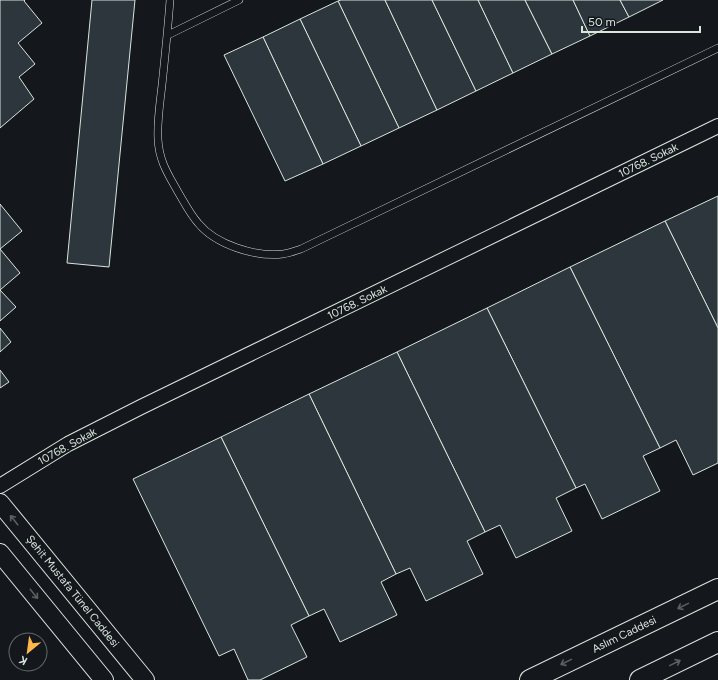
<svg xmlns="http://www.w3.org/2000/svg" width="718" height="680" font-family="Figtree,sans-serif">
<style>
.building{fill:#2c363c;stroke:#d8e6dc}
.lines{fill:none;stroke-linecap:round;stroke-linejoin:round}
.service-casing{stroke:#d8e6dc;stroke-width:8}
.minor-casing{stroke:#d8e6dc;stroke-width:16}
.tertiary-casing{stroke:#d8e6dc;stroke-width:20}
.secondary-casing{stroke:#d8e6dc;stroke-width:22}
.service{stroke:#14181c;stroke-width:7}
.minor{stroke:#14181c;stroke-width:14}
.tertiary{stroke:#14181c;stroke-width:18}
.secondary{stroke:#14181c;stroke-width:20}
.oneway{stroke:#59605f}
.labels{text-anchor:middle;stroke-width:3;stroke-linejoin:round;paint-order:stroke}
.street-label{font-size:11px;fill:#d8e6dc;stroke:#14181c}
</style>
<rect width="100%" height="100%" fill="#14181c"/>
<g class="building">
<polygon points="0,0 25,0 24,1 42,23 18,43 35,64 19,77 34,99 0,128"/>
<polygon points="92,0 135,0 109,267 67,263"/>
<polygon points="341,0 385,0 437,110 399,128 338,1"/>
<polygon points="385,0 432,0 476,91 437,110"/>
<polygon points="432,0 478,0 513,73 476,91"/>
<polygon points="478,0 525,0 552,54 513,73"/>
<polygon points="525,0 573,0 590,36 552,54"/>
<polygon points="573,0 620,0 629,17 590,36"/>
<polygon points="620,0 663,0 629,17"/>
<polygon points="338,1 399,128 361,146 300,19"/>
<polygon points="300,19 361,146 323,164 263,37"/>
<polygon points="263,37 323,164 285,181 224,55"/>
<polygon points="718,196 718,328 665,221"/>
<polygon points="0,204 22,231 0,249 20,273 0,290"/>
<polygon points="665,221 718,328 718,463 693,475 676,440 660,448 570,267"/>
<polygon points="570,267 660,448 643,456 660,491 602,519 585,484 576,488 487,308"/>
<polygon points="0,290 16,307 0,321"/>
<polygon points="487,308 576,488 556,498 572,531 516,558 500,525 485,532 397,352"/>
<polygon points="0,328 11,342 0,352"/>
<polygon points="397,352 485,532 467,541 483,574 426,601 410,568 396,574 309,394"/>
<polygon points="0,370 9,382 0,388"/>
<polygon points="309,394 396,574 381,582 397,615 340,642 324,609 309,616 221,437"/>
<polygon points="221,437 309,616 291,625 307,657 260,680 248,680 234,649 219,656 133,479"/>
</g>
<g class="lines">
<g class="service-casing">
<g id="service">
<path d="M 170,0 C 168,28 165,56 162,85 C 160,103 157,121 158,139 C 159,161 168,174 178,192 C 184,202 190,214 198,223 C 216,245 255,257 283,254 C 289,253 295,251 301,249 L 718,48"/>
<polyline points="168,35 239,0"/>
</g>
</g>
<g class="minor-casing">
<polyline id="minor" points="0,486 68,444 141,407 718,126"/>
</g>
<g class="tertiary-casing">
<g id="tertiary">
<polyline points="0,503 145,680"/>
<polyline points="0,553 104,680"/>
</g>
</g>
<g class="secondary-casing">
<g id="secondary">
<polyline points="530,680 718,589"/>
<polyline points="640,680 718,642"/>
</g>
</g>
<use href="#service" class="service"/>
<use href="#minor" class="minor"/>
<use href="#tertiary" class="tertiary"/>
<use href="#secondary" class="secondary"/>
</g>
<defs><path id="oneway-shaft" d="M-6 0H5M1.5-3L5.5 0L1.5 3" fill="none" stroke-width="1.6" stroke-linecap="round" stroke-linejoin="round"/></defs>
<g class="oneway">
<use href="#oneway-shaft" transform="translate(14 520) rotate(-129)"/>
<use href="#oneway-shaft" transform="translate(34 594) rotate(51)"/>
<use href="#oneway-shaft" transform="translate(683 606) rotate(154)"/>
<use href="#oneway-shaft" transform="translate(566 662) rotate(154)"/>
<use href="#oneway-shaft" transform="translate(675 663) rotate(-26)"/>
</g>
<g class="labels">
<g class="street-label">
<text transform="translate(648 160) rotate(-26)" y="4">10768. Sokak</text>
<text transform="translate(357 302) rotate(-26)" y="4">10768. Sokak</text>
<text transform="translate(67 446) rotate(-29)" y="4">10768. Sokak</text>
<text transform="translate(73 591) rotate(51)" y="4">Şehit Mustafa Tünel Caddesi</text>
<text transform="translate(624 634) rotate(-26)" y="4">Aslım Caddesi</text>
</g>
</g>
<g transform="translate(28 652) rotate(209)"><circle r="19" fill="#14181c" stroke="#626a69"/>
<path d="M0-3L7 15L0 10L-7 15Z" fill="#ffb74d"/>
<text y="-6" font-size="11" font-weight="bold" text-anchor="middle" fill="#d8e6dc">K</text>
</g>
<path d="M582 26v6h118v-6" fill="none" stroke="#d8e6dc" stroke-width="2"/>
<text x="588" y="26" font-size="12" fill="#d8e6dc" stroke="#14181c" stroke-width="3" paint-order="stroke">50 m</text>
</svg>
